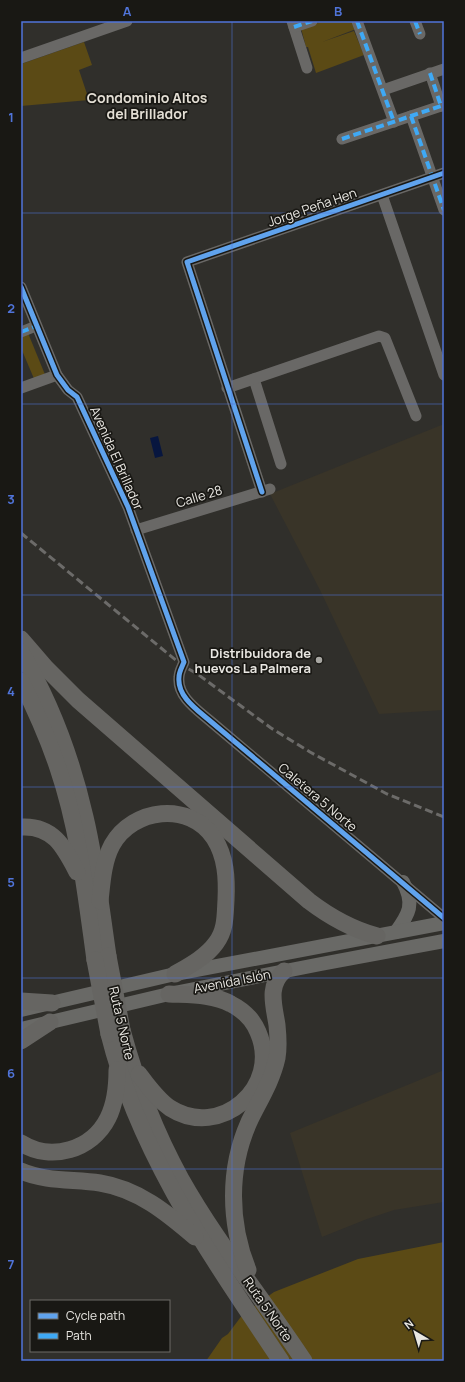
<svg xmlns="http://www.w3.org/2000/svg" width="465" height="1382" font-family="Manrope,sans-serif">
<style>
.built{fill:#393428}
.green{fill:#5b4a15}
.water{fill:#07163f}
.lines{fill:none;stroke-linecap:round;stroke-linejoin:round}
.minor{stroke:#696866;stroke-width:11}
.major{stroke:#696966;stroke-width:14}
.highway{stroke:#666562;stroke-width:17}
.rail{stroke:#6c6b69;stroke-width:3;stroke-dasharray:8 4;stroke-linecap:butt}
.highway-bridge{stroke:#666562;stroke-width:17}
.quiet{stroke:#3fa9f5;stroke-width:4;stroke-dasharray:8 4;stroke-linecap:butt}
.cycleway-casing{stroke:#191814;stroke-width:8}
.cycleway{stroke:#60a3ed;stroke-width:5}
.grid{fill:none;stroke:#5074da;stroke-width:1;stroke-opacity:0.55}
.poi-dot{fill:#a8a7a2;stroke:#191814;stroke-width:1.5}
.labels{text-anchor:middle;stroke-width:3.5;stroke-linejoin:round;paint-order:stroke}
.street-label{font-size:13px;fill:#e9e7e2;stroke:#191814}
.poi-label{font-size:13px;font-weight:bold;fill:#e9e7e2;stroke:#191814;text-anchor:end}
.neighbourhood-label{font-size:14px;font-weight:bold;fill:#e3ded4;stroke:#191814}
.neatline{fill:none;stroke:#5074da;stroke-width:1.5}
.grid-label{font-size:13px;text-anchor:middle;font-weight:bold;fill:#5074da}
</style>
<rect width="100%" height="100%" fill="#302f2b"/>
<g class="built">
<polygon points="444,424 444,710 379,714 320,590 270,494"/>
<polygon points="444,1070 444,1202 394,1210 367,1219 322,1237 290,1133"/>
</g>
<g class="green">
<polygon points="323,21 353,21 356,29 322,42 354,31 364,55 316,73 308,47 306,47 301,28"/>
<polygon points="84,42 92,65 79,70 89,100 21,106 21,64"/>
<polygon points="28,333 46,377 35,381 21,348 21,336"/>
<polygon points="444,1242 444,1361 206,1361 222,1338 228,1334 243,1314 274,1292 358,1259"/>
</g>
<polygon class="water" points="158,436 163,456 155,458 150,438"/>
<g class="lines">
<g class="minor">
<polyline points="292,21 307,68"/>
<polyline points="357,21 394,122"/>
<polyline points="415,21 420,34"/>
<polyline points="294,27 312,21"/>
<polyline points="21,58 127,21"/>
<polyline points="430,73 441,106"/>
<polyline points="383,90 444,69"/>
<polyline points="411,116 444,210"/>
<polyline points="342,139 444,105"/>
<polyline points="382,195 444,375"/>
<path d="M 21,287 L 57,375 L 68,390 L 77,397 L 128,507 L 184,662 C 182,667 179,672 179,677 C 177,696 196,709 209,720 L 444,918"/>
<polyline points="21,332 36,326"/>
<polyline points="254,379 281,464"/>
<polyline points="21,388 57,375"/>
<polyline points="227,388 379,336 385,338 416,416"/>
<polyline points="262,492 187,262 444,173"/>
<polyline points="136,530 270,489"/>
</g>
<g class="major">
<path d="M 396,932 C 409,914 415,904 403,882"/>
<polyline points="21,1010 175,974 444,923"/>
<polyline points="21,1029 169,994 321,964 444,941"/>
</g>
<g class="highway">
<path d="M 21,639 L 46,668 L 78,700 L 309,901 C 330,917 351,929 377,936"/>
<path d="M 21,652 C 51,703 72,760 85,817 C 96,863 101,909 108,956"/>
<path d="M 21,681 C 35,709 48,738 58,768 C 79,830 86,895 95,960"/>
<path d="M 21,827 C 53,825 64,847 77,872"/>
<path d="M 100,901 C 102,883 103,862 112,845 C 133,808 189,801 214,838 C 226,857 227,878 226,900 C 225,915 226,930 216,943 C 206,957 189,966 175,974"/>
<polyline points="21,1001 52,1003"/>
<path d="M 122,1030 C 136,1082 155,1132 181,1179 C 217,1243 264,1300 304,1361"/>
<path d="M 109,1034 C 139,1155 213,1259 281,1361"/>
<polyline points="21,1041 50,1022"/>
<path d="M 139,1074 C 148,1086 157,1099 170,1108 C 220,1140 282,1087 258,1032 C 253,1020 243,1010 231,1004 C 213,994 189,995 169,994"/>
<path d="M 21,1143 C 51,1162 92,1150 108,1118 C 115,1104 117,1086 117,1070"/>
<path d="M 21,1171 C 46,1182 74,1179 100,1183 C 138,1189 167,1213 195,1237"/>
<path d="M 248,1270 C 229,1223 228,1169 249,1122 C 259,1101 272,1081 277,1058 C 279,1047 278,1035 277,1025 C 274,1005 267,986 284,971"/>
</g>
<polyline class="rail" points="21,533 183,666 196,673 271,728 310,752 387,794 444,817"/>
<g class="highway-bridge">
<polyline points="108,956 122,1030"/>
<polyline points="95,960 109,1034"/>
</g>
<g class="quiet">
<polyline points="357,21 394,122"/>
<polyline points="415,21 420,34"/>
<polyline points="294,27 312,21"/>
<polyline points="430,73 441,106"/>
<polyline points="411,116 444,210"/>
<polyline points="342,139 444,105"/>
<polyline points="21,332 36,326"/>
</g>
<g class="cycleway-casing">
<g id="cycleway">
<path d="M 21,287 L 57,375 L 68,390 L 77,397 L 128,507 L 184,662 C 182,667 179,672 179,677 C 177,696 196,709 209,720 L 444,918"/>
<polyline points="262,492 187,262 444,173"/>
</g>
</g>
<use href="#cycleway" class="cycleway"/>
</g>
<path class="grid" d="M 232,21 L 232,1361M 21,213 L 444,213M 21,404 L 444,404M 21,595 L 444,595M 21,787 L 444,787M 21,978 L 444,978M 21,1169 L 444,1169"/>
<circle class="poi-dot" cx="319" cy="660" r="4"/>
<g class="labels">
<g class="street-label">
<text transform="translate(312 207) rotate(-19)" y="5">Jorge Peña Hen</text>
<text transform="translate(117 458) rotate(66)" y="5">Avenida El Brillador</text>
<text transform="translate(199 496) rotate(-17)" y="5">Calle 28</text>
<text transform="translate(318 797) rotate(40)" y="5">Caletera 5 Norte</text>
<text transform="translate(232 981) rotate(-11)" y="5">Avenida Islón</text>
<text transform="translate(122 1023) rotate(77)" y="5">Ruta 5 Norte</text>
<text transform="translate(268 1309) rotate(55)" y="5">Ruta 5 Norte</text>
</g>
<g class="poi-label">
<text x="311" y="658">Distribuidora de<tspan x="311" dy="15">huevos La Palmera</tspan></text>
</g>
<g class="neighbourhood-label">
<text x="147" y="103">Condominio Altos<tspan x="147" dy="16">del Brillador</tspan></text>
</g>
</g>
<rect width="465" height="1382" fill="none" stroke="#191814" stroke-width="44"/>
<rect x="30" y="1300" width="140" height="52" fill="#191814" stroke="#6c6b66"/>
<rect x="38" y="1313" width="20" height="6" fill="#60a3ed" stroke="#6c6b66"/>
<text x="66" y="1320" font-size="12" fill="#e9e7e2">Cycle path</text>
<rect x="38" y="1333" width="20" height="6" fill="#3fa9f5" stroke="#6c6b66"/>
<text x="66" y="1340" font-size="12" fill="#e9e7e2">Path</text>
<g transform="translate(415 1332) rotate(322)" stroke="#191814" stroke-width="3" paint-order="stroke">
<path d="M0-3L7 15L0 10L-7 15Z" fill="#e9e7e2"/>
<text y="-6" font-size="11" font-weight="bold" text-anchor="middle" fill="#e9e7e2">N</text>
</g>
<rect x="22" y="22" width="421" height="1338" class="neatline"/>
<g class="grid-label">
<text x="127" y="16">A</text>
<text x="338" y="16">B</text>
<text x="11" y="122">1</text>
<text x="11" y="313">2</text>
<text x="11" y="504">3</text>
<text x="11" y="696">4</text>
<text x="11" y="887">5</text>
<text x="11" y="1078">6</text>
<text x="11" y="1269">7</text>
</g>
</svg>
